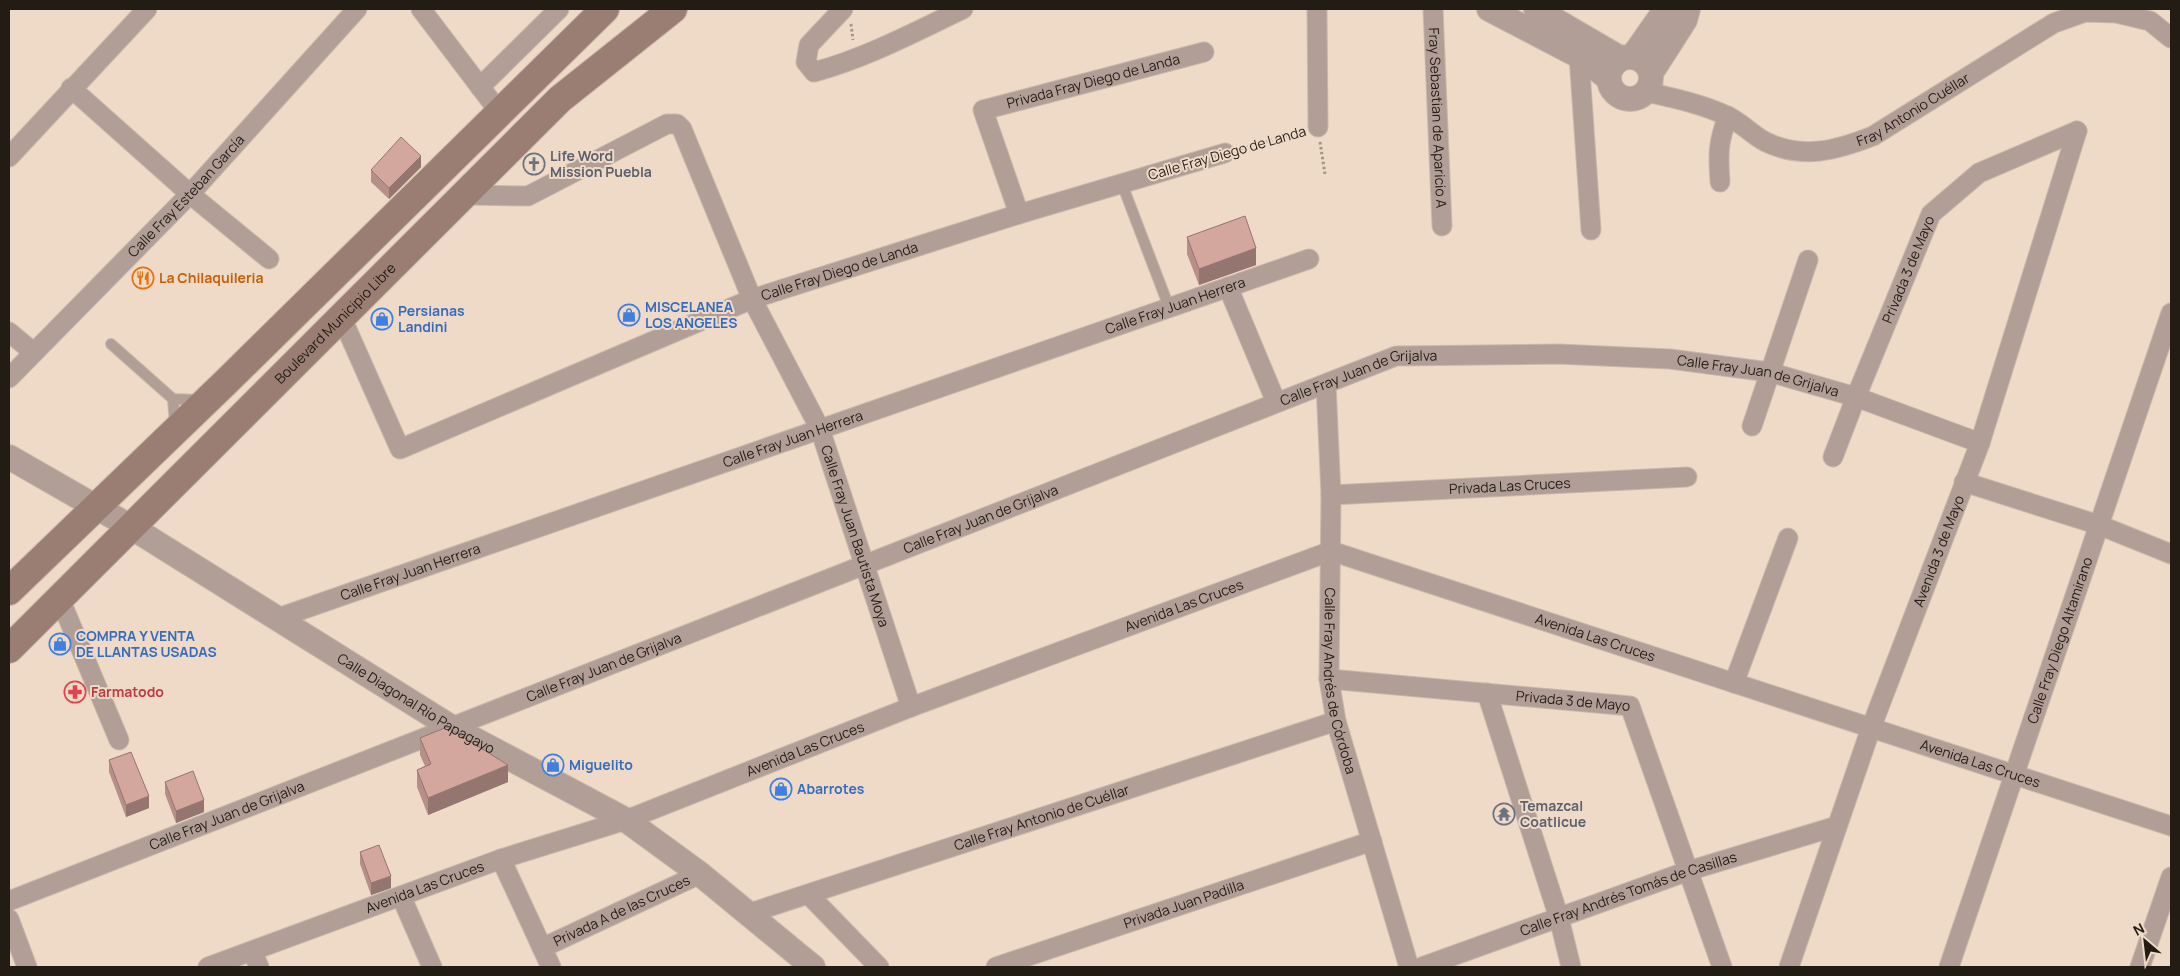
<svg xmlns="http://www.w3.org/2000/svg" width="2180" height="976" font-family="Manrope,sans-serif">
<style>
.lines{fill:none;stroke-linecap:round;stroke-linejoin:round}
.service-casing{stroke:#cab8a8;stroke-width:12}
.minor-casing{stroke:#cab8a8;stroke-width:21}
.tertiary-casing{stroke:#cab8a8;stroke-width:26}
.secondary-casing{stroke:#cab8a8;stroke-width:30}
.path{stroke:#a59587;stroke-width:3;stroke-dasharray:2.5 2.5;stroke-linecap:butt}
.service{stroke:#b19e97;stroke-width:10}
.minor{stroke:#b19e97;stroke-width:19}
.tertiary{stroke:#b19e97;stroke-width:24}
.secondary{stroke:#9a7e74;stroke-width:28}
.wall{fill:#b69088}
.shaded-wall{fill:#94756f}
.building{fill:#d4a79e;stroke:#94756f}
.labels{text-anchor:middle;stroke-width:4;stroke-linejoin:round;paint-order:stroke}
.street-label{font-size:14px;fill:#231c15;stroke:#efdac8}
.worship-label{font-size:14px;font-weight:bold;fill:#5b616d;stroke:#efdac8;text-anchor:start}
.food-label{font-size:14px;font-weight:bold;fill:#c56008;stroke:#efdac8;text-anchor:start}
.shop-label{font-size:14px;font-weight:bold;fill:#366cbe;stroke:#efdac8;text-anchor:start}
.health-label{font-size:14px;font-weight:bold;fill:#be3a42;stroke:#efdac8;text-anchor:start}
</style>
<rect width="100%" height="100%" fill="#efdac8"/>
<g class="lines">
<g class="service-casing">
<g id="service">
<polyline points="1122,184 1169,307"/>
<polyline points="111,344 173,399 200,400"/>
<polyline points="173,399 175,425"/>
</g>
</g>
<g class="minor-casing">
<g id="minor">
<polyline points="421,9 500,113"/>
<path d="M 843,9 L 809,45 L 806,62 L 814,72 C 866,58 915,32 963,9"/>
<polyline points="1317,9 1318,127"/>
<path id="s1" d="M 1433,9 L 1442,226"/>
<polyline points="1579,56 1591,230"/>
<polyline points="480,87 559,9"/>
<polyline points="71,88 190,194 269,259"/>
<path id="s2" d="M 1646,92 C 1673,98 1702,104 1727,116 C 1741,122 1752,135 1766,142 C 1803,160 1837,150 1873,136 L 2054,23 L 2085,12 L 2116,13 L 2150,21 L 2171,38"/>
<polyline points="9,157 147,9"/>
<path d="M 1720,182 C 1718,154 1718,142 1728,116"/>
<path id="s3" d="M 465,195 L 528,196 L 667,124 L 677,124 L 682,129 L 752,299 L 820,429 L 911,707"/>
<path id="s4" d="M 1019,214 L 983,110 L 1204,52"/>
<polyline points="1228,287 1276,402"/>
<path id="s5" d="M 341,316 L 400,449 L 752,299 L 1019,214 L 1225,153"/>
<polyline points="9,332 33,352"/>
<path id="s6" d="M 9,378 L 190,194 L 357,9"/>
<path id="s7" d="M 1326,384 L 1331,495 L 1329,679 L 1336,721 L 1409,967"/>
<polyline points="1752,426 1808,260"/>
<path id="s8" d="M 1833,457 L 1856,397 L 1931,214 L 1979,173 L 2077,131"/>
<polyline points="1964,482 2099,525 2171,554"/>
<path id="s9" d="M 1331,495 L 1687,477"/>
<polyline points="60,599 119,740"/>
<path id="s10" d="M 278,618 L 1309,259"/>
<path id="s11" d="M 1329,679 L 1630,706 L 1722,967"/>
<polyline points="1734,683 1788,538"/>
<polyline points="1487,693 1559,918 1571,967"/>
<polyline points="501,859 551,967"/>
<polyline points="809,895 879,967"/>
<polyline points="401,896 432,967"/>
<path id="s12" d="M 9,901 L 1396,356 L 1558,354 L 1670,359 L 1769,372 L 1856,397 L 1980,443"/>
<path id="s13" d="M 747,914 L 1336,721"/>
<polyline points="9,919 27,967"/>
<path id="s14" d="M 542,948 L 700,874"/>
<polyline points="252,951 259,967"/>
<path id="s15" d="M 208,967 L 501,859 L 626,820 L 911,707 L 1331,551 L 2171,826"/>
<path id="s16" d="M 996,967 L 1372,841"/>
<path id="s17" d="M 1422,967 L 1688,871 L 1837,826"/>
<path id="s18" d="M 1789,967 L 1871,728 L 1980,443 L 2077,131"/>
<path id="s19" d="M 1949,967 L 2171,313"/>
<polyline points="2140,967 2171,877"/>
</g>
</g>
<g class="tertiary-casing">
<g id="tertiary">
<polyline points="1489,9 1579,56 1608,78"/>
<polyline points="1536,9 1620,58"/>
<polyline points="1633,56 1666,9"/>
<circle cx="1630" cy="78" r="21"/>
<polyline points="1651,73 1685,20 1688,9"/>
<path id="s20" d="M 9,457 L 131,527 L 451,727 L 626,820 L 700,874 L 813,967"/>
</g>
</g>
<g class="secondary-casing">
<g id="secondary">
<polyline points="9,591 227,381 605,9"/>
<path id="s21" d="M 9,649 L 560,99 L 673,9"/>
</g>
</g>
<g class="path">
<polyline points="851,24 853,40"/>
<polyline points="1320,142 1325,174"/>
<polyline points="1241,149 1303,131"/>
</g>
<use href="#service" class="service"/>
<use href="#minor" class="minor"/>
<use href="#tertiary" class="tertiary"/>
<use href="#secondary" class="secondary"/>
</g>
<g class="wall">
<polygon points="421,167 389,199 371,182 371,170"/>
<polygon points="1187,237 1256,265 1199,285 1187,254"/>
<polygon points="420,738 508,782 428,815 417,787 417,770 425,766 420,755"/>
<polygon points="109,760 149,808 126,817 109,772"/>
<polygon points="165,782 204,812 176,823 165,794"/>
<polygon points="360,852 391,888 371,895 360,864"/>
</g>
<g class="shaded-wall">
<polygon points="421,156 421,167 389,199 389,188"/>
<polygon points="1256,248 1256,265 1199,285 1199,269"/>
<polygon points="508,765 508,782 428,815 428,798"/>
<polygon points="149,796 149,808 126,817 126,805"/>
<polygon points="204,800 204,812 176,823 176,811"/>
<polygon points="391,876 391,888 371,895 371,883"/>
</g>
<g class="building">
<polygon points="401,137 421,156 389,188 371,170"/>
<polygon points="1245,216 1256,248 1199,269 1187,237"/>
<polygon points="447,727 508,765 428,798 417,770 431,764 420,738"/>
<polygon points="131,752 149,796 126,805 109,760"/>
<polygon points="193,771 204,800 176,811 165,782"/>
<polygon points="379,845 391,876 371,883 360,852"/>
</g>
<defs>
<g id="church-ring" transform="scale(1.125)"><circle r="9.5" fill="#efdac8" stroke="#6b7280" stroke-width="1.5"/><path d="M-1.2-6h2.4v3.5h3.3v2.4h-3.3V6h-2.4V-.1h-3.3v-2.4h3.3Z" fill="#6b7280"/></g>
<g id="restaurant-ring" transform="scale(1.125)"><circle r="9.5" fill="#efdac8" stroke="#e8710a" stroke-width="1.5"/><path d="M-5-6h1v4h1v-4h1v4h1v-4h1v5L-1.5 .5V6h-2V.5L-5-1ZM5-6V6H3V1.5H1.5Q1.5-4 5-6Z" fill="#e8710a"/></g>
<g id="shop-ring" transform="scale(1.125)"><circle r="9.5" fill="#efdac8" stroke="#3f7fe0" stroke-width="1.5"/><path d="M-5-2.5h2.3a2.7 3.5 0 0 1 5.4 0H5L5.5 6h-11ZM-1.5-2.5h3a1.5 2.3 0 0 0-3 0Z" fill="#3f7fe0"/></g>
<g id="pharmacy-ring" transform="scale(1.125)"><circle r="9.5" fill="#efdac8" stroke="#e0444e" stroke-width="1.5"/><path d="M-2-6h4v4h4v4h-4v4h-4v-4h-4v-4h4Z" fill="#e0444e"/></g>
<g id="temple-ring" transform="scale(1.125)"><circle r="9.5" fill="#efdac8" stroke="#6b7280" stroke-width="1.5"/><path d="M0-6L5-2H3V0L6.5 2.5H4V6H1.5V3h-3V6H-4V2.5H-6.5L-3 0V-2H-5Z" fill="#6b7280"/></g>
</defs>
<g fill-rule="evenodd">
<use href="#church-ring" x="534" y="164"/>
<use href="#restaurant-ring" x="143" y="278"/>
<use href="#shop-ring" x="629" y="315"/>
<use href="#shop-ring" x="382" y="319"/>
<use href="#shop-ring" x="60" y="644"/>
<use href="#pharmacy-ring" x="75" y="692"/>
<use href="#shop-ring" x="553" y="765"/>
<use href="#shop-ring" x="781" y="789"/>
<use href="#temple-ring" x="1504" y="814"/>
</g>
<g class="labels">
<g class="street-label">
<text dy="5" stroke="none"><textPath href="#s4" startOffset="224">Privada Fray Diego de Landa</textPath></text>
<text dy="5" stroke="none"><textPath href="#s2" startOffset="290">Fray Antonio Cuéllar</textPath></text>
<text dy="5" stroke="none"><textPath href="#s1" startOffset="109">Fray Sebastian de Aparicio A</textPath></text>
<text transform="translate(1227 153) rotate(-16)" y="5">Calle Fray Diego de Landa</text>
<text dy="5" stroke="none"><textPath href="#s6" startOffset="254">Calle Fray Esteban García</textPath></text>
<text dy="5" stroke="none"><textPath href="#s8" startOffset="202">Privada 3 de Mayo</textPath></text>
<text dy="5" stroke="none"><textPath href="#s5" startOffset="620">Calle Fray Diego de Landa</textPath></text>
<text dy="5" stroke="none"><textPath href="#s10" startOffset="950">Calle Fray Juan Herrera</textPath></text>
<text dy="5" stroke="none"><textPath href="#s21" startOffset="461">Boulevard Municipio Libre</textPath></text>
<text dy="5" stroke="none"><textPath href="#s12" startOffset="1854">Calle Fray Juan de Grijalva</textPath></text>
<text dy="5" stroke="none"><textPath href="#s12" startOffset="1449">Calle Fray Juan de Grijalva</textPath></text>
<text dy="5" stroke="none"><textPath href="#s10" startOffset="545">Calle Fray Juan Herrera</textPath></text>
<text dy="5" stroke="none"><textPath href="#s9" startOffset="179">Privada Las Cruces</textPath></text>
<text dy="5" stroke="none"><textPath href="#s12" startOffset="1044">Calle Fray Juan de Grijalva</textPath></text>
<text dy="5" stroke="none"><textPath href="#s3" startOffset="680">Calle Fray Juan Bautista Moya</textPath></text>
<text dy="5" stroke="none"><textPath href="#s18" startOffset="442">Avenida 3 de Mayo</textPath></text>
<text dy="5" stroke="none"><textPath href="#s10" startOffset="140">Calle Fray Juan Herrera</textPath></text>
<text dy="5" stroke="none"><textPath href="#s15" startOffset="1041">Avenida Las Cruces</textPath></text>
<text dy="5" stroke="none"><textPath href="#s15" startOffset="1476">Avenida Las Cruces</textPath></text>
<text dy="5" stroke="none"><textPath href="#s19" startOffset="345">Calle Fray Diego Altamirano</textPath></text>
<text dy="5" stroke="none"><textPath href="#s12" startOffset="639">Calle Fray Juan de Grijalva</textPath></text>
<text dy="5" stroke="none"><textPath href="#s7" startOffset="298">Calle Fray Andrés de Córdoba</textPath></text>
<text dy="5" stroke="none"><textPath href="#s20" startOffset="476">Calle Diagonal Río Papagayo</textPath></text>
<text dy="5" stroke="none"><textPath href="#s11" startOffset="245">Privada 3 de Mayo</textPath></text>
<text dy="5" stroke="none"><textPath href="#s15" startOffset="636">Avenida Las Cruces</textPath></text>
<text dy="5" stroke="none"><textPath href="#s15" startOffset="1881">Avenida Las Cruces</textPath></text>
<text dy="5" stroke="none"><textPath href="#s12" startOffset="234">Calle Fray Juan de Grijalva</textPath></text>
<text dy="5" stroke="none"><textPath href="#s13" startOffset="310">Calle Fray Antonio de Cuéllar</textPath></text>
<text dy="5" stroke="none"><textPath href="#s15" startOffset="231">Avenida Las Cruces</textPath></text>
<text dy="5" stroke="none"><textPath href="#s17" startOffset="219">Calle Fray Andrés Tomás de Casillas</textPath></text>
<text dy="5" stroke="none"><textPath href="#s16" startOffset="198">Privada Juan Padilla</textPath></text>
<text dy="5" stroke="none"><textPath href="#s14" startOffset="88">Privada A de las Cruces</textPath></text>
</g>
<g class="worship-label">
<text x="550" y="161">Life Word<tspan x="550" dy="16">Mission Puebla</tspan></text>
<text x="1520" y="811">Temazcal<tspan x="1520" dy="16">Coatlicue</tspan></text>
</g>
<g class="food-label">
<text x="159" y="283">La Chilaquileria</text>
</g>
<g class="shop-label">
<text x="645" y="312">MISCELANEA<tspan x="645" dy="16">LOS ANGELES</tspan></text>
<text x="398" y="316">Persianas<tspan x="398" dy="16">Landini</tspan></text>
<text x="76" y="641">COMPRA Y VENTA<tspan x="76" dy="16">DE LLANTAS USADAS</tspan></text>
<text x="569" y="770">Miguelito</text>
<text x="797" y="794">Abarrotes</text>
</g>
<g class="health-label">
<text x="91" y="697">Farmatodo</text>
</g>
</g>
<rect width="2180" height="976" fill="none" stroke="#231c15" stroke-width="20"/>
<g transform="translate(2145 941) rotate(332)" stroke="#efdac8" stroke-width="4" paint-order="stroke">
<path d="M0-4L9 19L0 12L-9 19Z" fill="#231c15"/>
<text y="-8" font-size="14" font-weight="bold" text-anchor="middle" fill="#231c15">N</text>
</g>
</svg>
